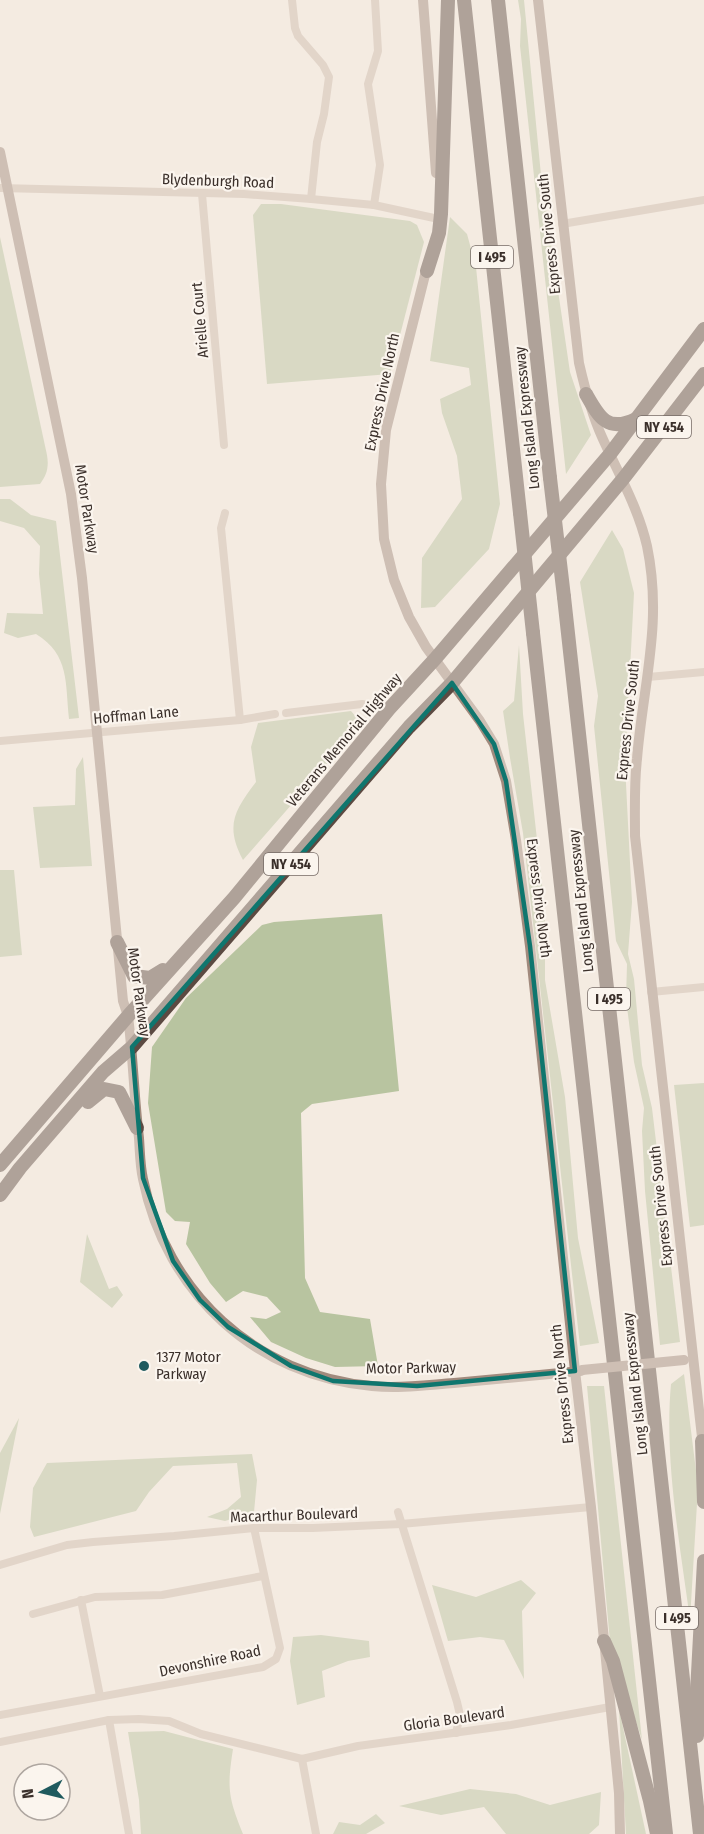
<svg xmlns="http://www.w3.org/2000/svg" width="704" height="1834" font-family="'Fira Sans Condensed',sans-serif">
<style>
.green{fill:#b8c4a0}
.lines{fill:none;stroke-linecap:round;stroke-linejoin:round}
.street{stroke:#cdbbac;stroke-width:8}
.secondary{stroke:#a18a7d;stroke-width:10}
.highway{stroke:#5c4a42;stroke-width:14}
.secondary-bridge{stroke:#a18a7d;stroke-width:10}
.highway-bridge{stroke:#5c4a42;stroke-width:14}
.marked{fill:none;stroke:#0f766e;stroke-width:4.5;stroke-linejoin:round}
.poi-dot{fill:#1f5a5e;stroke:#fbf5ee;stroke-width:2}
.labels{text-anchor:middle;stroke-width:4.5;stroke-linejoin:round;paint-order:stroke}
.shield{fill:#fbf5ee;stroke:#756b66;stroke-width:1.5}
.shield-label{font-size:14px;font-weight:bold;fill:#3b302b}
.street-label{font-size:15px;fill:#3b302b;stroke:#fbf5ee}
.poi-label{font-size:15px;fill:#3b302b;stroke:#fbf5ee;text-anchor:start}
</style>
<rect width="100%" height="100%" fill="#f4ebe1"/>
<g class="green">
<polygon points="518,0 524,0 541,175 570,372 591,435 566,474 520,46 521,19"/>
<polygon points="261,204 281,204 410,221 417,225 424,242 390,374 267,384 253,215"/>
<polygon points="450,217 467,234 476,267 500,504 489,549 435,607 421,608 422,558 462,499 457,456 442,413 440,399 471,385 469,368 430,361"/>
<path d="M 0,237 L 47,455 C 49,467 47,475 40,484 L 0,487 Z"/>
<path d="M 0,499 L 10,499 L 31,515 L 56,521 L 79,718 L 69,719 C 65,683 70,655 36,634 L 18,638 L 4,633 L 7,613 L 43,614 L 39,574 L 40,546 L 24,528 L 0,521 Z"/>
<polygon points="612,530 623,549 634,593 625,764 632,902 628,954 634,979 642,1065 652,1108 680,1342 660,1345 645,1191 642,1131 644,1108 634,1062 626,999 627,964 616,941 594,726 598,696 580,582"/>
<polygon points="519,645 523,714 545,911 545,980 565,1097 578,1238 599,1343 580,1346 523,833 510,758 503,711 514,701"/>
<path d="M 351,711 L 362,724 L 243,860 C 225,826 234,811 256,782 L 251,747 L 258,723 Z"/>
<polygon points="83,757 92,866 40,868 33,807 75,805 76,769"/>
<polygon points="0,870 14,870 22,955 0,957"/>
<polygon points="382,914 399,1091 312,1104 301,1113 305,1278 320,1312 370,1319 378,1366 335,1367 306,1358 271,1342 250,1317 266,1319 281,1312 267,1297 243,1291 226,1302 210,1283 186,1244 190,1222 175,1221 166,1212 148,1103 152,1047 186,998 262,925 274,922"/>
<polygon points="704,1083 704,1225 690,1227 674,1085"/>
<polygon points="87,1234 109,1289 117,1286 123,1295 112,1308 80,1282"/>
<path d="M 684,1374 L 698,1487 L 690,1620 C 680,1544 664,1460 671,1384 Z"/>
<polygon points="587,1386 604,1386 642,1740 610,1642"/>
<polygon points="19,1418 0,1514 0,1453"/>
<polygon points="252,1454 257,1480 254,1512 225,1521 207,1517 227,1509 241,1497 237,1463 173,1466 149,1492 136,1511 34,1537 30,1527 33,1488 47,1463"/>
<polygon points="521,1580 536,1593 522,1611 524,1679 504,1640 480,1637 448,1641 432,1585 476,1597"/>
<polygon points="321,1635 369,1641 370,1657 348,1661 322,1671 325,1697 297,1705 290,1661 293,1637"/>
<polygon points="619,1709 646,1834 626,1834"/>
<path d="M 164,1731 L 233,1749 C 227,1788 228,1797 243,1834 L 141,1834 L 139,1800 L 128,1732 Z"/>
<polygon points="470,1789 516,1794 550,1805 601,1792 599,1825 589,1834 506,1834 484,1807 441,1815 399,1806"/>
<polygon points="376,1814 385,1823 366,1834 333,1834 339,1822 360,1825"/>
</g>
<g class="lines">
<g class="street">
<polyline points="292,0 295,28 298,36 323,65 329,77 324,114 317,142 311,199"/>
<polyline points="0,188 244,194 311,199 374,205 434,218"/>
<polyline points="202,194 224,445"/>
<polyline points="374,205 380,165 368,84 378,51 375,0"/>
<polyline points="562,224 704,200"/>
<polyline points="225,513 221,528 240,720"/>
<polyline points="648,677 704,672"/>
<polyline points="286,713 362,704 389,709"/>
<polyline points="0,741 240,720 275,714"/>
<polyline points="651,992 704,987"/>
<polyline points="398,1512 457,1702 460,1715 456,1733"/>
<polyline points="0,1565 67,1545 93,1542 174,1536 254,1528 313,1528 401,1524 591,1507"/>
<polyline points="81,1600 100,1696"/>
<polyline points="33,1614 95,1597 162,1595 263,1576"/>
<polyline points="0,1715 263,1667 276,1659 280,1648 254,1528"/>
<polyline points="109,1720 129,1834"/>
<polyline points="0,1742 109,1720 139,1719 169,1721 201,1734 302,1759 358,1746 511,1725 610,1707"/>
<polyline points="302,1759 316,1834"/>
</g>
<g class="secondary">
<polyline points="423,0 436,173"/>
<path d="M 538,0 L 579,363 C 585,389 591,413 602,437 C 618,473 638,507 647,546 C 663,623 643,684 637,759 C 634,784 635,810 635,836 L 703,1446"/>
<path d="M 0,152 L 71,494 L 82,578 L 123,1001 L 128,1016 C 133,1056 134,1097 139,1138 C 140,1152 140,1166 143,1179 C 166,1293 256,1376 372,1386 C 399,1389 427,1385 454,1383 C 497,1379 539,1375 581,1371"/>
<polyline points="428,263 386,430 381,484 384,539 394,580 409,617 426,647 480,721 494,744 506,781 516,840 530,946 575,1371 591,1507 619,1793 620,1834"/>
</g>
<g class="highway">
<polyline points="464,0 520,513"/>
<polyline points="498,0 550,478"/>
<polyline points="427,271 439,233 441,214 448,0"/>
<path d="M 586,394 C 599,417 607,433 636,419"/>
<polyline points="564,597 700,1834"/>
<polyline points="533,633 666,1834"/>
<polyline points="117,942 134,976 150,978 163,970"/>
<polyline points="88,1102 104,1089 119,1092 137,1128"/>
<polyline points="0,1165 128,1016 234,898 389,709 435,659 610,454 704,329"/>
<polyline points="0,1195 20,1168 103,1072 132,1047 409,727 452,683 623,479 704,374"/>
<polyline points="702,1441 704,1502"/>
<polyline points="604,1641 613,1661 650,1801 657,1834"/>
<polyline points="697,1736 697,1692 704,1561"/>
</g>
<polyline class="secondary-bridge" points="582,1370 684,1360"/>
<g class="highway-bridge">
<polyline points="550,478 564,597"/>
<polyline points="520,513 533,633"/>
</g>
</g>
<path d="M0 0H704V1834H0ZM 452,683 L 494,744 L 506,781 L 530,946 L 575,1371 L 417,1386 L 333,1381 L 291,1366 L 228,1327 L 200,1300 L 173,1261 L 143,1178 L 132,1047 Z" fill="#f4ebe1" fill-opacity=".55" fill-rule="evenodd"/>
<path class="marked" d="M 452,683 L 494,744 L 506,781 L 530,946 L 575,1371 L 417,1386 L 333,1381 L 291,1366 L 228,1327 L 200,1300 L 173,1261 L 143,1178 L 132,1047 Z"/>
<circle class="poi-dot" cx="144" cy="1366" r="6"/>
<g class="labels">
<g class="shield">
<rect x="471" y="246" width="42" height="22" rx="4.5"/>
<rect x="637" y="416" width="54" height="22" rx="4.5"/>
<rect x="264" y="853" width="54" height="22" rx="4.5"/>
<rect x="588" y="988" width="42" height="22" rx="4.5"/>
<rect x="656" y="1607" width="42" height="22" rx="4.5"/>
</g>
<g class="shield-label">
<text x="492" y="262">I 495</text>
<text x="664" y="432">NY 454</text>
<text x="291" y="869">NY 454</text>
<text x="609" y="1004">I 495</text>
<text x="677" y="1623">I 495</text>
</g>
<g class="street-label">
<text transform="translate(218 181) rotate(2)" y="5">Blydenburgh Road</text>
<text transform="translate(549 234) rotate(-96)" y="5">Express Drive South</text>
<text transform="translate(200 320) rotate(-95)" y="5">Arielle Court</text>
<text transform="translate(382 392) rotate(-78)" y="5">Express Drive North</text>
<text transform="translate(527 418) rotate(-96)" y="5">Long Island Expressway</text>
<text transform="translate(87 509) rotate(81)" y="5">Motor Parkway</text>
<text transform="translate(136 715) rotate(-5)" y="5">Hoffman Lane</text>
<text transform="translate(628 720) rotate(-84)" y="5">Express Drive South</text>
<text transform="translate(344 740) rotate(-50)" y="5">Veterans Memorial Highway</text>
<text transform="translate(539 898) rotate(83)" y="5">Express Drive North</text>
<text transform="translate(581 901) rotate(-96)" y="5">Long Island Expressway</text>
<text transform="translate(139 992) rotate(82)" y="5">Motor Parkway</text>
<text transform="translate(661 1206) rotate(-96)" y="5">Express Drive South</text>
<text transform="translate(411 1368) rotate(-1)" y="5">Motor Parkway</text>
<text transform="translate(562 1384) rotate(-96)" y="5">Express Drive North</text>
<text transform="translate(635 1384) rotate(-96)" y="5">Long Island Expressway</text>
<text transform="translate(294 1515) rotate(-2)" y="5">Macarthur Boulevard</text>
<text transform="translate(210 1661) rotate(-12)" y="5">Devonshire Road</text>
<text transform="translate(454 1719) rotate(-8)" y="5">Gloria Boulevard</text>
</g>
<g class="poi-label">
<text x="156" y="1362">1377 Motor<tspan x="156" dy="17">Parkway</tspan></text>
</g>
</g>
<g transform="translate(42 1792) rotate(263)"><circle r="28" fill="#fbf5ee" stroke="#aea6a0" stroke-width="1.5"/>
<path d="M0-4.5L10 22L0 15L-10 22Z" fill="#1f5a5e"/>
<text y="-9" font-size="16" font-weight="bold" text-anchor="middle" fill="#3b302b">N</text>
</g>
</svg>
